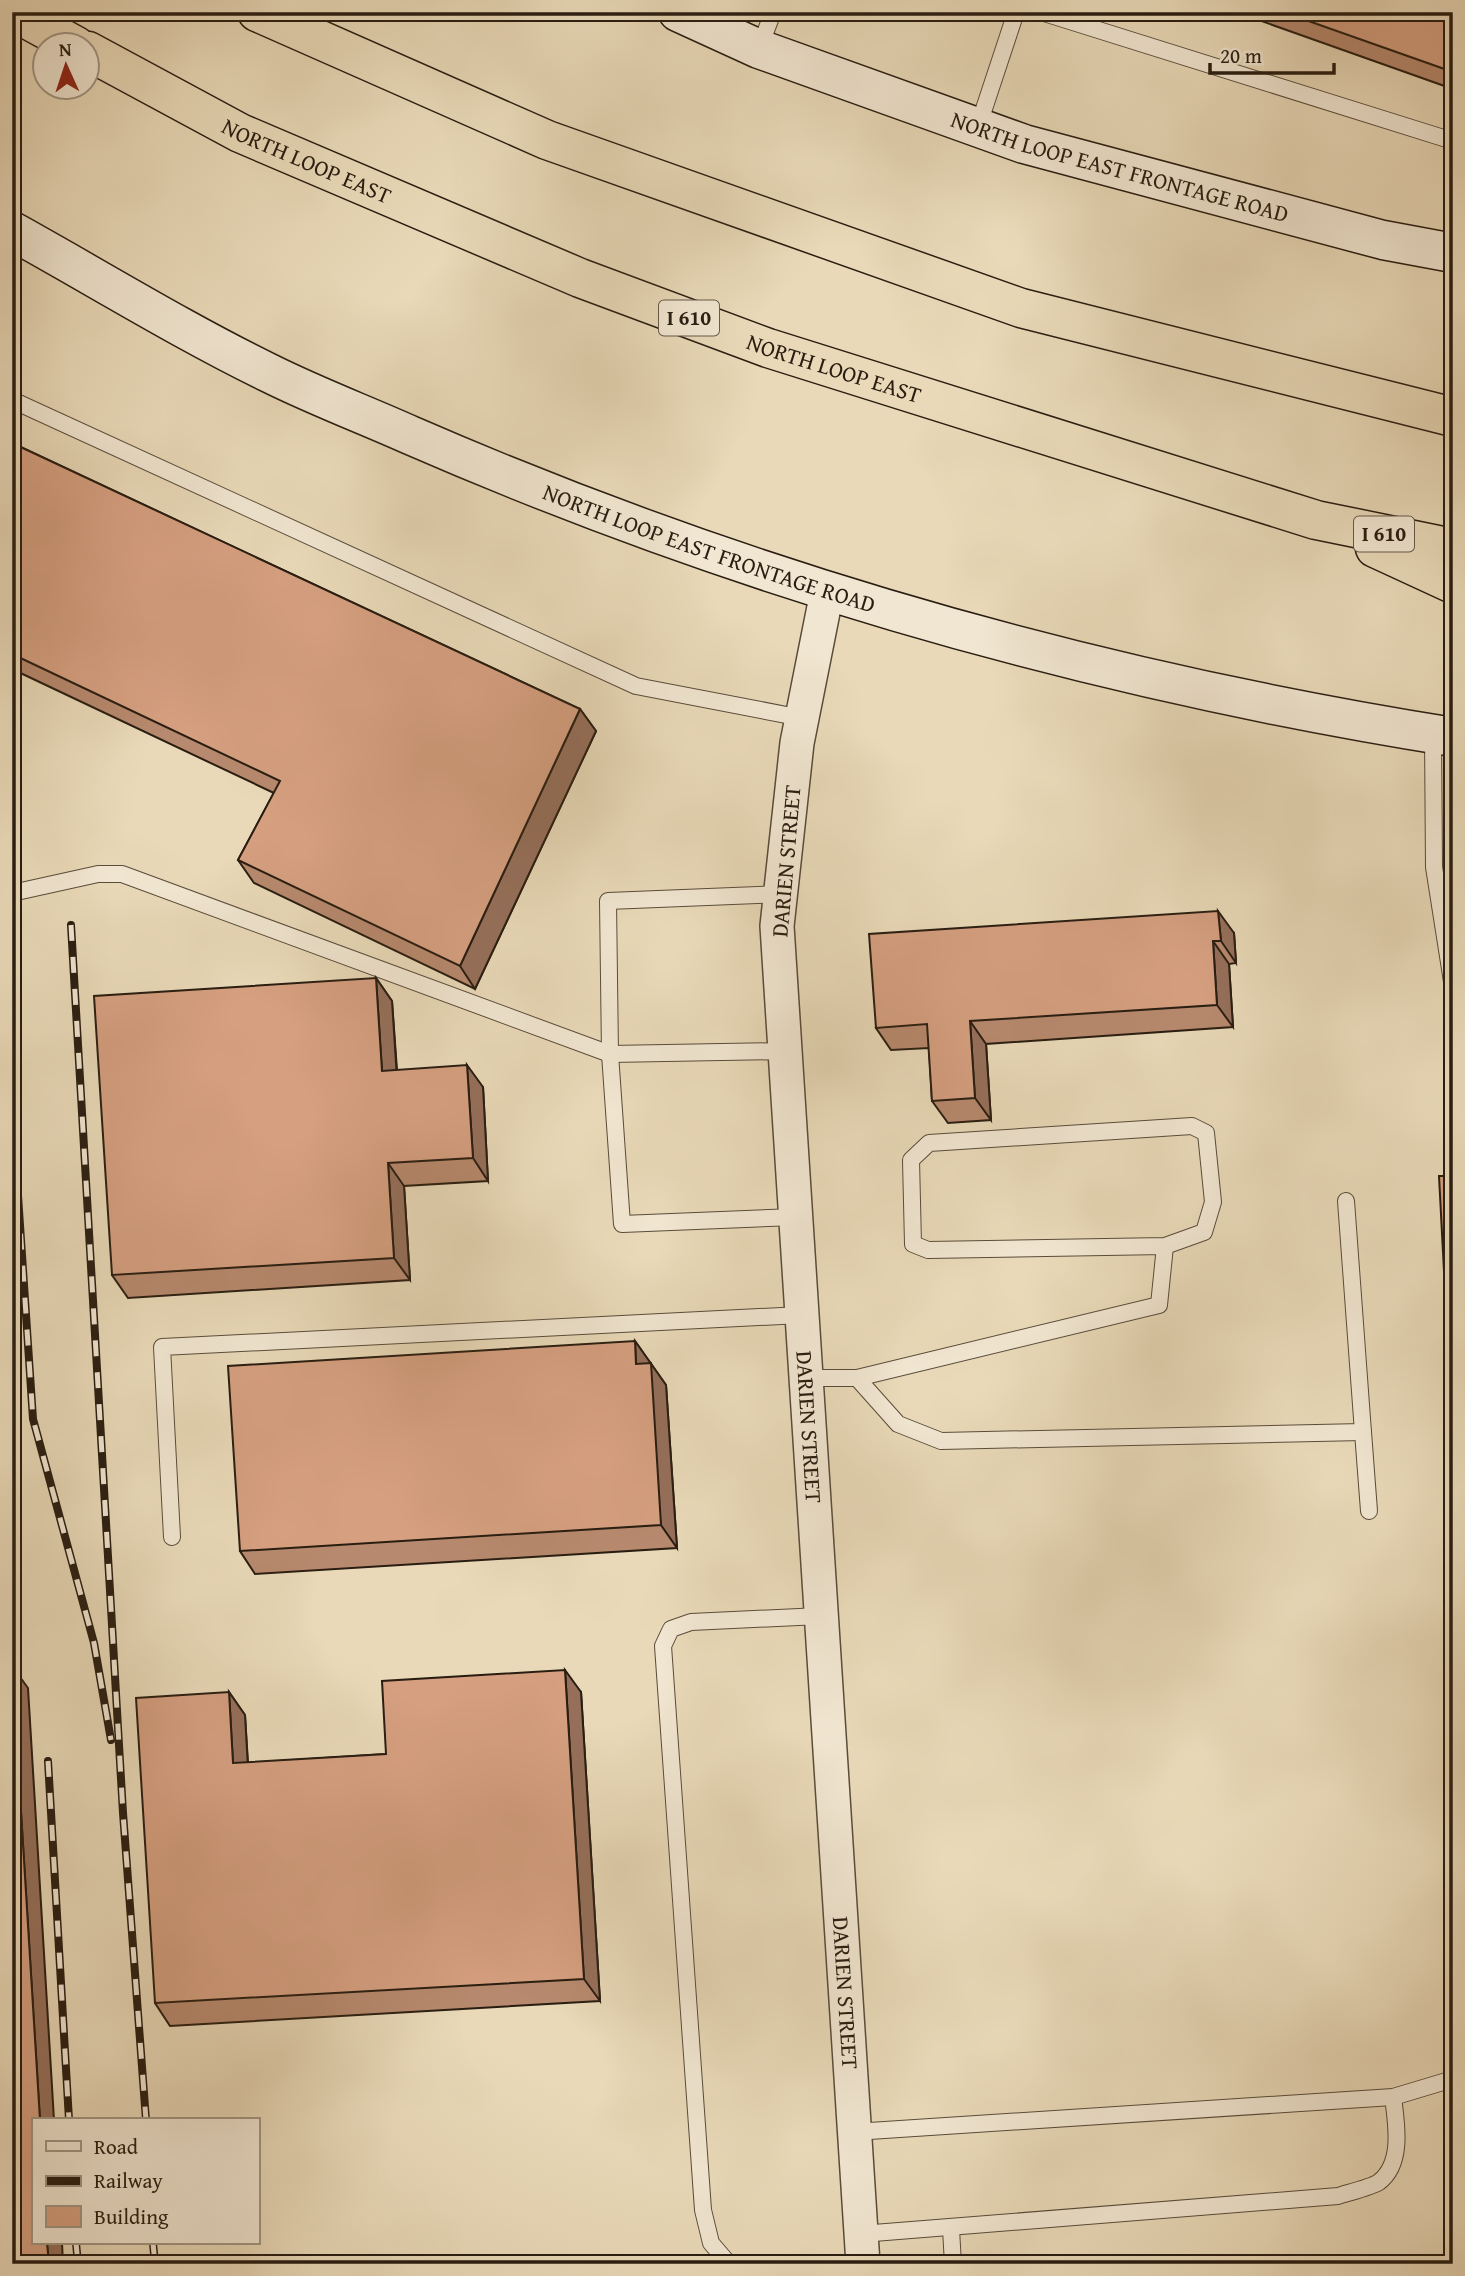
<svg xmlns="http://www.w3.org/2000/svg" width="1465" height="2276" font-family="'Gentium Book Plus',serif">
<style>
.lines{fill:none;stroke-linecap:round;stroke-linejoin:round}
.lane-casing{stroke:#594c3b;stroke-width:18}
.street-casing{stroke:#594c3b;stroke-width:36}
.secondary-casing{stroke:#291d11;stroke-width:41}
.highway-casing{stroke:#291d11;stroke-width:41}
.lane{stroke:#f1e6d1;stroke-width:16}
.street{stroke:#f1e6d1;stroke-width:33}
.secondary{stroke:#f1e6d1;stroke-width:38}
.highway{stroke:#e9d9b8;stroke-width:38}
.rail-casing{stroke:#291d11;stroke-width:8}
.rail{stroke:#f1e6d1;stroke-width:5;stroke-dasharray:16;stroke-linecap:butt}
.wall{fill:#b7896e;stroke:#291d11;stroke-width:2}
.shaded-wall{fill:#956f5a;stroke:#291d11;stroke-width:2}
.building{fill:#d59f80;stroke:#291d11;stroke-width:2}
.labels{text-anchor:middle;stroke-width:5;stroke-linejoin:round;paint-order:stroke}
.shield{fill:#f1e6d1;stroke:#65594b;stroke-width:2}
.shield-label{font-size:21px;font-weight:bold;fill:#291d11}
.street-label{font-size:23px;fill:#291d11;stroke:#f1e6d1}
</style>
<rect width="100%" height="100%" fill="#e9d9b8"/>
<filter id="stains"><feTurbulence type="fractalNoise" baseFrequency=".00286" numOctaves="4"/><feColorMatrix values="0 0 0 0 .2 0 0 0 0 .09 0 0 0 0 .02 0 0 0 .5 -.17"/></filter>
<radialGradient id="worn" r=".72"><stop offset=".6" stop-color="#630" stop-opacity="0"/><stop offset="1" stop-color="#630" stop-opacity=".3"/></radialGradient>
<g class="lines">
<g class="lane-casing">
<g id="lane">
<polyline points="1041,12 1453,141"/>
<polyline points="759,49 773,12"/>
<polyline points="978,127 1016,12"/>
<polyline points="12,400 636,686 802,718"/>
<polyline points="1433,734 1434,867 1453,988"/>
<polyline points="12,893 98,874 122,874 610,1054 785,1051"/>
<polyline points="781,894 608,901 610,1054 622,1224 795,1217"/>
<polyline points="805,1378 857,1378 1159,1305 1165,1246 1204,1232 1213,1202 1206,1133 1192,1126 929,1143 911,1160 913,1244 928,1250 1165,1246"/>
<polyline points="857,1378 898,1424 941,1441 1363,1432 1346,1201"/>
<polyline points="1363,1432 1369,1511"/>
<polyline points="172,1537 162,1347 801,1315"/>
<polyline points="854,2132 1393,2097 1453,2079"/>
<polyline points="951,2229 953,2264"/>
<path d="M 861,2234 L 1338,2196 C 1347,2193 1372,2187 1379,2182 C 1404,2163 1396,2122 1393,2097"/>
<polyline points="729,2264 711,2243 703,2210 663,1646 671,1629 691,1622 820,1616"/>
</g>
</g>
<g class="street-casing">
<g id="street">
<path id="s1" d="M 827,592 L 797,743 L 777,926 L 863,2264"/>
</g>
</g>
<g class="secondary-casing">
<g id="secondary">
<path id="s2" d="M 678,12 L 759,49 L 1024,144 L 1383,240 L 1453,253"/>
<path id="s3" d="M 12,231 C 97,278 181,330 269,373 C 315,396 363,414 410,435 C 743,580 1094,680 1453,737"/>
</g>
</g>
<g class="highway-casing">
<g id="highway">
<polyline points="14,12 76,46"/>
<polyline points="257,12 547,140 1021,308 1453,417"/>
<path id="s4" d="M 88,51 L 240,133 L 580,278 L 768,348 L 1316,520 L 1453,548"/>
<polyline points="1375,548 1453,584"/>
</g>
</g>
<use href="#lane" class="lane"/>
<use href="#street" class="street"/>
<use href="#secondary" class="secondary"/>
<use href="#highway" class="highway"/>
<g class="rail-casing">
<g id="rail">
<polyline points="71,925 123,1813 146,2120"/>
<polyline points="12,1106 33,1419 94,1643 111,1740"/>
<polyline points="48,1761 69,2120"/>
<polyline points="76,2243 78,2264"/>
<polyline points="153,2243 155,2264"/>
</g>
</g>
<use href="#rail" class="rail"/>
</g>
<g class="wall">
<polygon points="1236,12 1453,12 1453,89"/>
<polygon points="12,443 580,709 596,731 475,989 254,883 238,860 274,793 12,669"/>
<polygon points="1234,933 1236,963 1229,964 1233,1027 986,1044 991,1120 948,1123 932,1101 929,1048 891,1050 876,1028"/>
<polygon points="376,978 392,1001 397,1070 483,1087 488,1181 404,1186 410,1280 128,1298 112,1275"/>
<polygon points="635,1341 666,1385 677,1548 255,1574 240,1551"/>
<polygon points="229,1692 245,1715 248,1763 386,1754 581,1692 600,2001 170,2026 155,2003"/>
</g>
<g class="shaded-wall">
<polygon points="580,709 596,731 475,989 460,966"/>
<polygon points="1218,911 1234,933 1236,963 1221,941"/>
<polygon points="1213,941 1229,964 1233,1027 1217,1005"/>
<polygon points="376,978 392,1001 398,1093 382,1071"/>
<polygon points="970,1021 986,1044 991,1120 975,1098"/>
<polygon points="467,1065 483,1087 488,1181 473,1158"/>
<polygon points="388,1163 404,1186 410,1280 394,1258"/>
<polygon points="635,1341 666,1385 677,1548 661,1525 636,1364"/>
<polygon points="12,1401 14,1434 12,1431"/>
<polygon points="12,1666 28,1688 54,2120 40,2120"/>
<polygon points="565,1670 581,1692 600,2001 584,1979"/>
<polygon points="229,1692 245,1715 249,1786 233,1763"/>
<polygon points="47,2243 62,2243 63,2264 49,2264"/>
</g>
<g class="building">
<polygon points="1283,12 1453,12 1453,72"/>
<polygon points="12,443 580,709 460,966 238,860 280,781 12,654"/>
<polygon points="1218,911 1221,941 1213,941 1217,1005 970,1021 975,1098 932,1101 927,1024 876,1028 869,934"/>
<polygon points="376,978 382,1071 467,1065 473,1158 388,1163 394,1258 112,1275 94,996"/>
<polygon points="1439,1176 1453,1176 1453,1444"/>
<polygon points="635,1341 636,1364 651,1363 661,1525 240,1551 228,1366"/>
<polygon points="12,1666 40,2120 33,2120 33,2243 47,2243 49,2264 12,2264"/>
<polygon points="565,1670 584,1979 155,2003 136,1698 229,1692 233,1763 386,1754 382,1681"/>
<polygon points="1453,2255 1453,2264 1310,2264"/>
</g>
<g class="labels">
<g class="shield">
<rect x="659" y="300.5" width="60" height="35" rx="5"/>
<rect x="1354" y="516.5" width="60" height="35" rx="5"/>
</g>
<g class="shield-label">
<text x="689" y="325">I 610</text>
<text x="1384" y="541">I 610</text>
</g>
<g class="street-label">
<text dy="8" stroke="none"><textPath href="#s4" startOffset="245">NORTH LOOP EAST</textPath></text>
<text dy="8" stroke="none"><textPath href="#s2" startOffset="469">NORTH LOOP EAST FRONTAGE ROAD</textPath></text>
<text dy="8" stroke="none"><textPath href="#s4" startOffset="812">NORTH LOOP EAST</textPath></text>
<text dy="8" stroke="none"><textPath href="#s3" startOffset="768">NORTH LOOP EAST FRONTAGE ROAD</textPath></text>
<text transform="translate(786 861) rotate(-85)" y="8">DARIEN STREET</text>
<text dy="8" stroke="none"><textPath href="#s1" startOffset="840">DARIEN STREET</textPath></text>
<text dy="8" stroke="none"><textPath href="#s1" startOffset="1407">DARIEN STREET</textPath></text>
</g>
</g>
<rect width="1465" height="2276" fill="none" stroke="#e9d9b8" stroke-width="42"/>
<rect x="14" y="14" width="1437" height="2248" fill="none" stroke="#291d11" stroke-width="3.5"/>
<rect x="21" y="21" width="1423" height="2234" fill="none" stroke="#291d11" stroke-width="2"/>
<rect x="32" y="2118" width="228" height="126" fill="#f1e6d1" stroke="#a19684" stroke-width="2"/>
<rect x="46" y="2141" width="35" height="10" fill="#f1e6d1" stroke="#a19684" stroke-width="2"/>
<text x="94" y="2154" font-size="21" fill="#291d11">Road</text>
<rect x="46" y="2176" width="35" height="10" fill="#291d11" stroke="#a19684" stroke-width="2"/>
<text x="94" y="2188" font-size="21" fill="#291d11">Railway</text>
<rect x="46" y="2206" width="35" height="21" fill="#d59f80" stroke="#a19684" stroke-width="2"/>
<text x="94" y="2224" font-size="21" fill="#291d11">Building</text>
<g transform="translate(66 66) rotate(357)"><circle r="33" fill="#f1e6d1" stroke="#a19684" stroke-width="2"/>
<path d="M0-5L12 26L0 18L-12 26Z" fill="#8f2418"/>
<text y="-10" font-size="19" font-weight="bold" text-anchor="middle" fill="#291d11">N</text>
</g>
<path d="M1210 63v10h124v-10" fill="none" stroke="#291d11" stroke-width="3.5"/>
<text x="1220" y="63" font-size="21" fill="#291d11" stroke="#f1e6d1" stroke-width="5" paint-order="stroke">20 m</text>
<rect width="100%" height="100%" filter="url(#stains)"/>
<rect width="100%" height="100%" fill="url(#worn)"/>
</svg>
